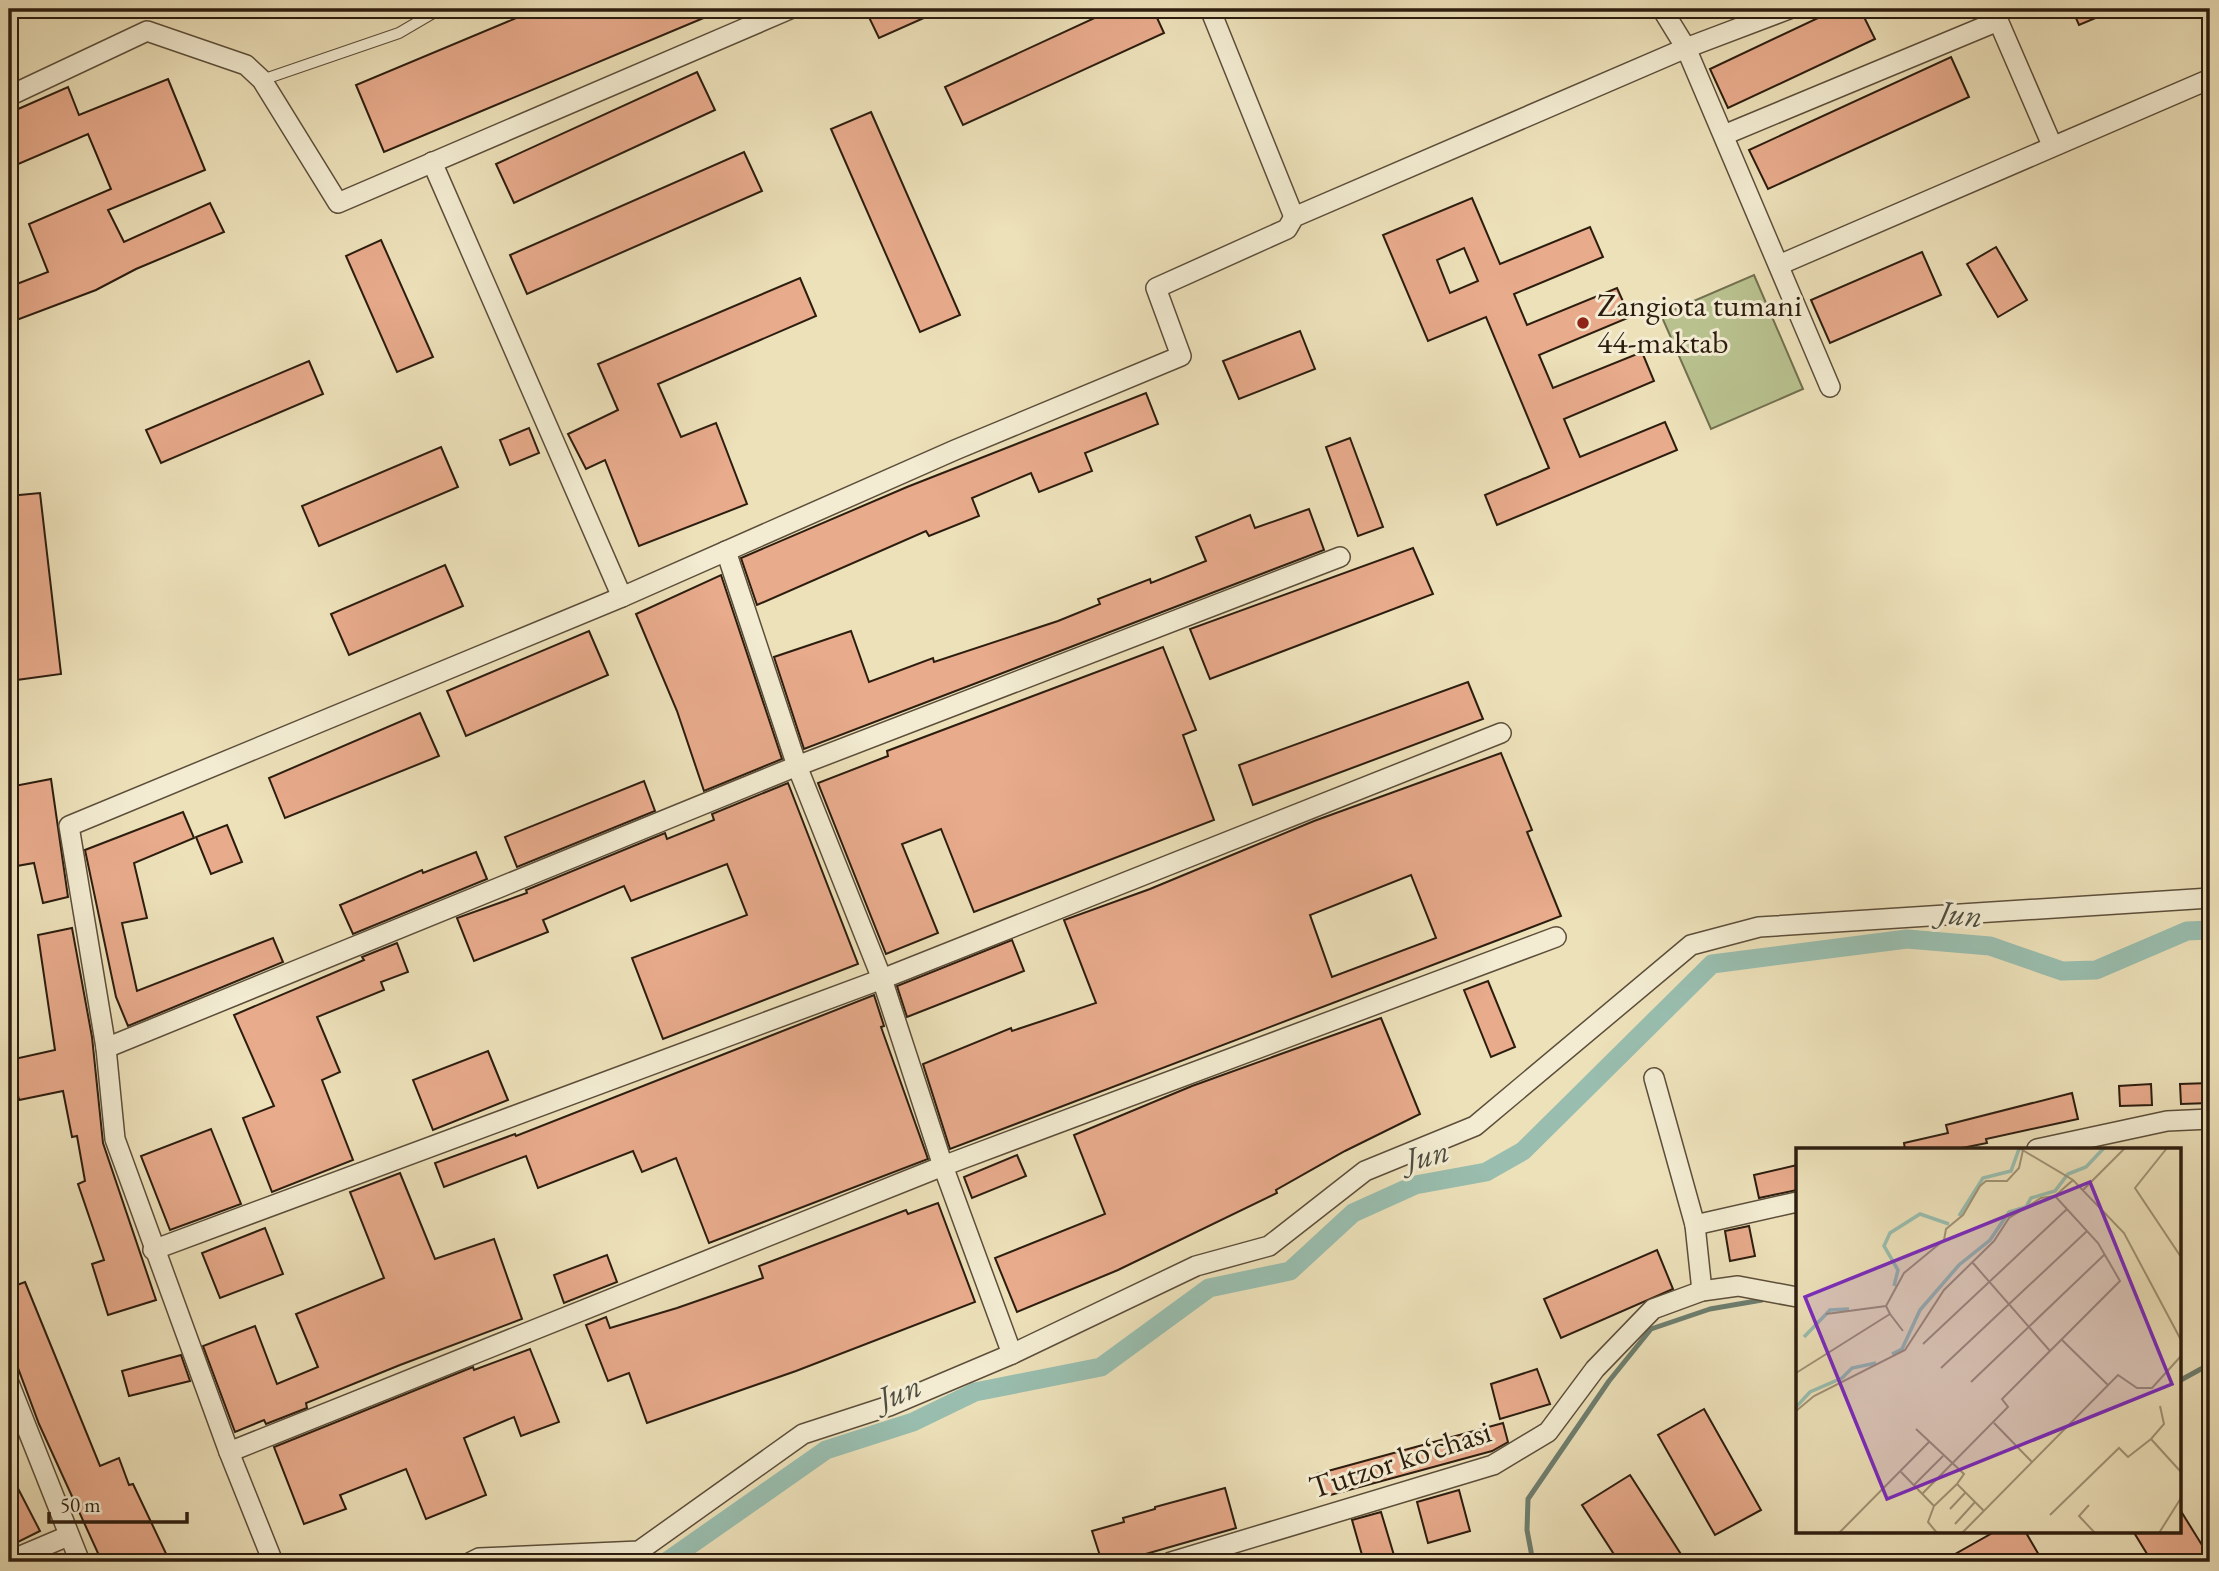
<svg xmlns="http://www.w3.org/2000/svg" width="2219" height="1571" font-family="'EB Garamond',serif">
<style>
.green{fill:#b9c28f;stroke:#72704f;stroke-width:2}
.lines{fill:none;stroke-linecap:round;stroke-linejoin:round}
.stream{stroke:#6d7e6f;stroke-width:5}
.canal{stroke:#99beaf;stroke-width:19}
.building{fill:#e8ab8c;stroke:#2c1d0f;stroke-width:2;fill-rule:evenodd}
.service-casing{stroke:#5c4e3a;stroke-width:12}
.minor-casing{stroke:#5c4e3a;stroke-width:22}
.service{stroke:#f3ecd2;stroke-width:10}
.minor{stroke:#f3ecd2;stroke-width:19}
.rail{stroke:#2c1d0f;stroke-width:5;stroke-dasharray:12 12;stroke-linecap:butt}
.poi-dot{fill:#8f2418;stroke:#f3ecd2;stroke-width:2.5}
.labels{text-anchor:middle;stroke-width:6;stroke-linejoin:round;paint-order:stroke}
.poi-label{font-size:32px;fill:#2c1d0f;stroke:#f3ecd2;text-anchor:start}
.street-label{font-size:32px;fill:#2c1d0f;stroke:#f3ecd2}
.water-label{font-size:33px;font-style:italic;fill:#4d4d3f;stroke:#f3ecd2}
.inset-river{fill:none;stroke:#99beaf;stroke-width:3.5}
.inset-road{fill:none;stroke:#a09376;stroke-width:2}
.view{fill:#7b2cbf;fill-opacity:0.15;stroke:#7b2cbf;stroke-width:3.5}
.inset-edge{fill:none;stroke:#2c1d0f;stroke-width:3.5}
</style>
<rect width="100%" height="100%" fill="#ede1ba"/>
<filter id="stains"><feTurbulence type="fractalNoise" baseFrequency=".00286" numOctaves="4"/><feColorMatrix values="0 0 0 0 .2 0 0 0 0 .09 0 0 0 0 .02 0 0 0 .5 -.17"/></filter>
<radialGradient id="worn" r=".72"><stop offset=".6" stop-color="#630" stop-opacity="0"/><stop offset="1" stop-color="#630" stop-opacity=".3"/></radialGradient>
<polygon class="green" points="1754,275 1803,389 1711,429 1661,315"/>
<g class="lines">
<g class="stream">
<polyline points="2179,1381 2210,1364"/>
<polyline points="1533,1562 1527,1530 1528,1499 1609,1381 1651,1329 1710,1309 1762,1300"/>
</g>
<polyline class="canal" points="666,1562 826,1450 913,1422 975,1392 1101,1367 1209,1288 1290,1271 1353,1213 1415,1185 1486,1172 1523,1151 1712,964 1907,939 1990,946 2062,971 2096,970 2187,931 2210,930"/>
</g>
<g class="building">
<polygon points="538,9 725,9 384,152 356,85"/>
<polygon points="865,9 944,9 879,38"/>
<polygon points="1114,9 1153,9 1164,33 963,125 945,87"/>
<polygon points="1837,9 1860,9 1875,39 1728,108 1710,69"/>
<polygon points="2072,9 2117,9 2079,25"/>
<polygon points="1951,57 1969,97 1768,189 1749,150"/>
<polygon points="697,72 715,110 514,203 496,164"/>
<polygon points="168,79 205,170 108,210 124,242 210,203 224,232 136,269 96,290 14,321 9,308 9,287 48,272 29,224 111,189 88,134 9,168 9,113 68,87 79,115"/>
<polygon points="871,112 960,315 920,332 831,129"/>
<polygon points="744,152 762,191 527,294 510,255"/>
<path d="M 1472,198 L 1500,264 L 1590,227 L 1603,257 L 1514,294 L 1527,325 L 1617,288 L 1630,317 L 1539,355 L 1553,388 L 1642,352 L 1654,381 L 1564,419 L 1580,457 L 1665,422 L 1677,450 L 1497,525 L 1485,495 L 1549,468 L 1486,317 L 1428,341 L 1383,235 ZM 1464,248 L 1478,281 L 1450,293 L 1437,260 Z"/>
<polygon points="381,240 433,357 397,372 346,256"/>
<polygon points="1996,247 2027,300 1998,317 1967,264"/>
<polygon points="1922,252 1941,295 1830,343 1811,300"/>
<polygon points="800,278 816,316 658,384 681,437 716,423 747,504 639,546 605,460 586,469 568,434 618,410 598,364"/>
<polygon points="1300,331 1315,369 1239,399 1223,361"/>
<polygon points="309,361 323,394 161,463 146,430"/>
<polygon points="1146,393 1158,424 1085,453 1092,471 1039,492 1031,473 972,498 979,516 929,536 926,531 757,605 741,558 907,487"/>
<polygon points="529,428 539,453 510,465 500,440"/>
<polygon points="1350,438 1383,527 1358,536 1326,447"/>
<polygon points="441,447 458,487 319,546 302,506"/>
<polygon points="40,493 61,674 9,681 9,496"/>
<polygon points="1309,509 1324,550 804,749 774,657 851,631 869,682 933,658 934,662 1058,621 1100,604 1098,599 1150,579 1151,583 1206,561 1196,537 1250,515 1255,528"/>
<polygon points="1413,548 1433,594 1210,679 1190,629"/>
<polygon points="445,565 463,606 349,655 331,614"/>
<polygon points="721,575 782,759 704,791 677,711 636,614"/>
<polygon points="589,631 608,675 466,736 447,691"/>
<polygon points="1163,647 1196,730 1183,735 1214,820 974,912 941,829 902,844 938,933 886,954 818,783 888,756 887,751"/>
<polygon points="1468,682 1483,719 1253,805 1239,765"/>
<polygon points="420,713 439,756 285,818 269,778"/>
<path d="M 1501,753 L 1532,830 L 1527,832 L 1561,916 L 950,1149 L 923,1064 L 1011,1028 L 1012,1031 L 1096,1003 L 1064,920 L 1150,889 L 1314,821 ZM 1411,875 L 1436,938 L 1332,977 L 1310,915 Z"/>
<polygon points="51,779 68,897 43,903 34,863 11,867 9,787"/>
<polygon points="644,781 655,811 517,867 505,837"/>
<polygon points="788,783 858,964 663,1039 632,958 747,915 727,864 631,901 624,886 543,920 548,932 474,961 457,918 527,893 526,890 665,833 667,839 714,820 712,814"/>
<polygon points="183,812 194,838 134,863 147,918 122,923 137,991 273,938 283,962 128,1026 116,997 85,850"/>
<polygon points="227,825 242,862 211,874 196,837"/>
<polygon points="476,852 487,879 353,934 340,905 422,870 423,873"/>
<polygon points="72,928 92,1037 103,1143 156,1300 108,1315 92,1264 104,1260 78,1184 85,1181 77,1136 72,1137 63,1091 19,1100 10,1060 55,1050 38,935"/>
<polygon points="1012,940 1024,971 907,1017 897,986"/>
<polygon points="397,943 408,972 381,982 384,990 317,1017 340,1072 322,1080 353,1160 272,1192 243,1118 274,1106 234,1015 364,960 362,957"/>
<polygon points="1488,981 1515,1047 1491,1057 1464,990"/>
<polygon points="874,995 884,1026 881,1027 928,1159 709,1243 676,1158 642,1172 633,1151 538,1188 526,1156 444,1187 435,1163 515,1134 516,1136"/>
<polygon points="1381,1018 1420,1114 1345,1151 1276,1190 1277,1193 1118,1270 1017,1312 995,1258 1105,1214 1074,1135 1192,1086"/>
<polygon points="488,1051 508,1100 433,1130 413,1080"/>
<polygon points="2210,1083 2210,1103 2181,1104 2180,1084"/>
<polygon points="2151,1084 2152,1105 2120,1106 2119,1086"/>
<polygon points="2072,1093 2078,1119 1986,1139 1987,1143 1957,1149 1905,1149 1904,1143 1948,1133 1946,1125"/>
<polygon points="211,1129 241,1204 170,1230 141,1156"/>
<polygon points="1017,1155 1026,1176 972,1198 964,1177"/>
<polygon points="1797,1165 1797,1190 1759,1198 1754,1175"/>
<polygon points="400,1173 435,1259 494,1239 522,1319 400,1365 306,1403 307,1408 266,1424 264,1420 235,1432 203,1346 255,1326 277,1384 318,1367 296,1314 384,1278 350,1192"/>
<polygon points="938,1203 975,1302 796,1371 647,1423 629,1373 608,1381 586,1325 606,1317 610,1328 677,1308 763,1278 759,1266 906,1210 908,1214"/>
<polygon points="1749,1226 1755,1256 1730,1261 1725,1231"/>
<polygon points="265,1228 283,1274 220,1298 202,1253"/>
<polygon points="1657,1250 1673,1289 1561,1338 1544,1299"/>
<polygon points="607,1255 617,1282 564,1303 554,1275"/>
<polygon points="25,1282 100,1466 119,1458 129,1485 133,1484 170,1562 102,1562 39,1424 9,1344 9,1288"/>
<polygon points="530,1349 559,1422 521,1436 514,1417 464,1438 486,1495 426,1519 406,1469 340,1495 346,1509 304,1524 274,1447 473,1367 474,1370"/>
<polygon points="181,1355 190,1381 129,1396 122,1371"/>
<polygon points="1537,1369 1550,1404 1500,1419 1491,1384"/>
<polygon points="1704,1409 1761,1510 1715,1535 1658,1435"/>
<polygon points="1503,1423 1508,1442 1492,1451 1323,1497 1317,1474"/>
<polygon points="9,1471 40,1531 14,1544 9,1534"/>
<polygon points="1630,1475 1686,1562 1619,1562 1582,1505"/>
<polygon points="1225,1488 1236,1528 1118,1562 1102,1562 1092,1531 1124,1522 1123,1518 1155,1509 1155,1507"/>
<polygon points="1459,1490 1470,1531 1428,1543 1417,1502"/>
<polygon points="2179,1508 2210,1558 2210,1562 2152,1562 2133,1531 2179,1531"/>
<polygon points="1381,1512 1396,1562 1364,1562 1352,1520"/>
<polygon points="1996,1531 2025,1531 2043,1562 1941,1562"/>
</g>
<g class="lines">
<g class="service-casing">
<polyline id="service" points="262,80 399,33 440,9"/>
</g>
<g class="minor-casing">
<g id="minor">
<polyline points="1210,9 1294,217"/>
<polyline points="1662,9 1686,48 1830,387"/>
<polyline points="1994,11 2052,145"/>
<polyline points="9,96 147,31 246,65 262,80 338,203 790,9"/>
<polyline points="1724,135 1998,21"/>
<polyline points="432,162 622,597"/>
<polyline points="1779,265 2210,79"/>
<polyline points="726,551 797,766 882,979 943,1166 1012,1354"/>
<polyline points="106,1048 797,766 1340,557"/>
<polyline points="1654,1078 1695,1225"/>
<polyline points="2037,1149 2167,1121 2210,1119"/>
<polyline points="153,1250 882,979 1501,733"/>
<polyline points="1702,1291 1695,1225 1797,1202"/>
<polyline points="9,1383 80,1562"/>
<polyline points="229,1452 943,1166 1556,937"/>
<polyline points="9,1561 68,1536"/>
<polyline points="273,1562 229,1452 115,1139 106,1048 69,826 622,597 955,450 1181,356 1156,288 1287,229 1294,217 1686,48 1789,9"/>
<polyline points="471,1562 479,1558 639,1551 803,1434 889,1406 1012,1354 1196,1266 1269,1246 1365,1171 1475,1126 1691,945 1759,927 2210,898"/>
<polyline points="1171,1562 1493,1465 1548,1432 1595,1369 1653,1309 1702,1291 1738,1286 1797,1297"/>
</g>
</g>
<use href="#service" class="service"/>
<use href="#minor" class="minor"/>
<g class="rail">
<polyline points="9,11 14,9"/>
<polyline points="323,13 333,9"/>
</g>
</g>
<circle class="poi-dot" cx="1583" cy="323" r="7"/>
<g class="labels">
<g class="poi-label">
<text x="1597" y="316">Zangiota tumani<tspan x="1597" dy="37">44-maktab</tspan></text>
</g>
<g class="street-label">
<text transform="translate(1400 1459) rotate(-18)" y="11">Tutzor ko‘chasi</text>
</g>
<g class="water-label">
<text transform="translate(1961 913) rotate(6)" y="12">Jun</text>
<text transform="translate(1427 1154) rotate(-14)" y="12">Jun</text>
<text transform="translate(899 1391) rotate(-22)" y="12">Jun</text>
</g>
</g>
<g transform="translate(1796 1148)">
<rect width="385" height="385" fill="#ede1ba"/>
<path class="inset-river" d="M 163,68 L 187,30 L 215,23 L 223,1M 98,138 L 102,122 L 88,98 L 94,85 L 124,66 L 153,76M 8,189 L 34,162 L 53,161M 96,206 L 106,201 L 124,162 L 163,117 L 194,92 L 213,64 L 230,59 L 235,50 L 259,43 L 272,26 L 290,19 L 308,0M 0,259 L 14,244 L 46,230 L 56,220 L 80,215"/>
<path class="inset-road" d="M 223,0 L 277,32 L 328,85 L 385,192M 371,0 L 339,40 L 385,109M 287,42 L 329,0M 176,114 L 254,203M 30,166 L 90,158 L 108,125 L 148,92 L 150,81 L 167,67 L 184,38 L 190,33 L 211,33 L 223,20 L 227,2M 94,166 L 107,183M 265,191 L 312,237M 127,196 L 271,61M 145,220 L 291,83M 0,225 L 94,166 L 90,158M 175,234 L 308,107M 0,263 L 18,248 L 109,202 L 148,142 L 198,93 L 213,70 L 245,50 L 259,48 L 277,32M 198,275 L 236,314M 120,281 L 168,326 L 161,336 L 188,363M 355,291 L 385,324M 105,324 L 138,358M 118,337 L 147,308M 126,346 L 212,259 L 206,251 L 324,133 L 302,95 L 259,48M 293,357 L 283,368 L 299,385M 154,361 L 169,345M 254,367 L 323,300 L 332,309 L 355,291 L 368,276 L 364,258M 159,376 L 179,354M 43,385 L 133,294M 141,385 L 132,374 L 138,358 L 161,336M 166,385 L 322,227 L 341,240 L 356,240 L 385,208M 363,385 L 385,350"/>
<path class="view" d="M 294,34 L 376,236 L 91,351 L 9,149 Z"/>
<rect width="385" height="385" class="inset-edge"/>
</g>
<rect width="2219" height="1571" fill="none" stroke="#ede1ba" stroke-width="35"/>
<rect x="10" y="10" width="2198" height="1550" fill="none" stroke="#2c1d0f" stroke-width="3.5"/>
<rect x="18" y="18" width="2184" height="1536" fill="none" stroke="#2c1d0f" stroke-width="2"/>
<path d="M49 1512v10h138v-10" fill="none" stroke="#2c1d0f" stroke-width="3.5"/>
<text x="60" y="1512" font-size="21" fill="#2c1d0f" stroke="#f3ecd2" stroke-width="5" paint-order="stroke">50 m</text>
<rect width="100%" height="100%" filter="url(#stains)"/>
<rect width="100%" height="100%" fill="url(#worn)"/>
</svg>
